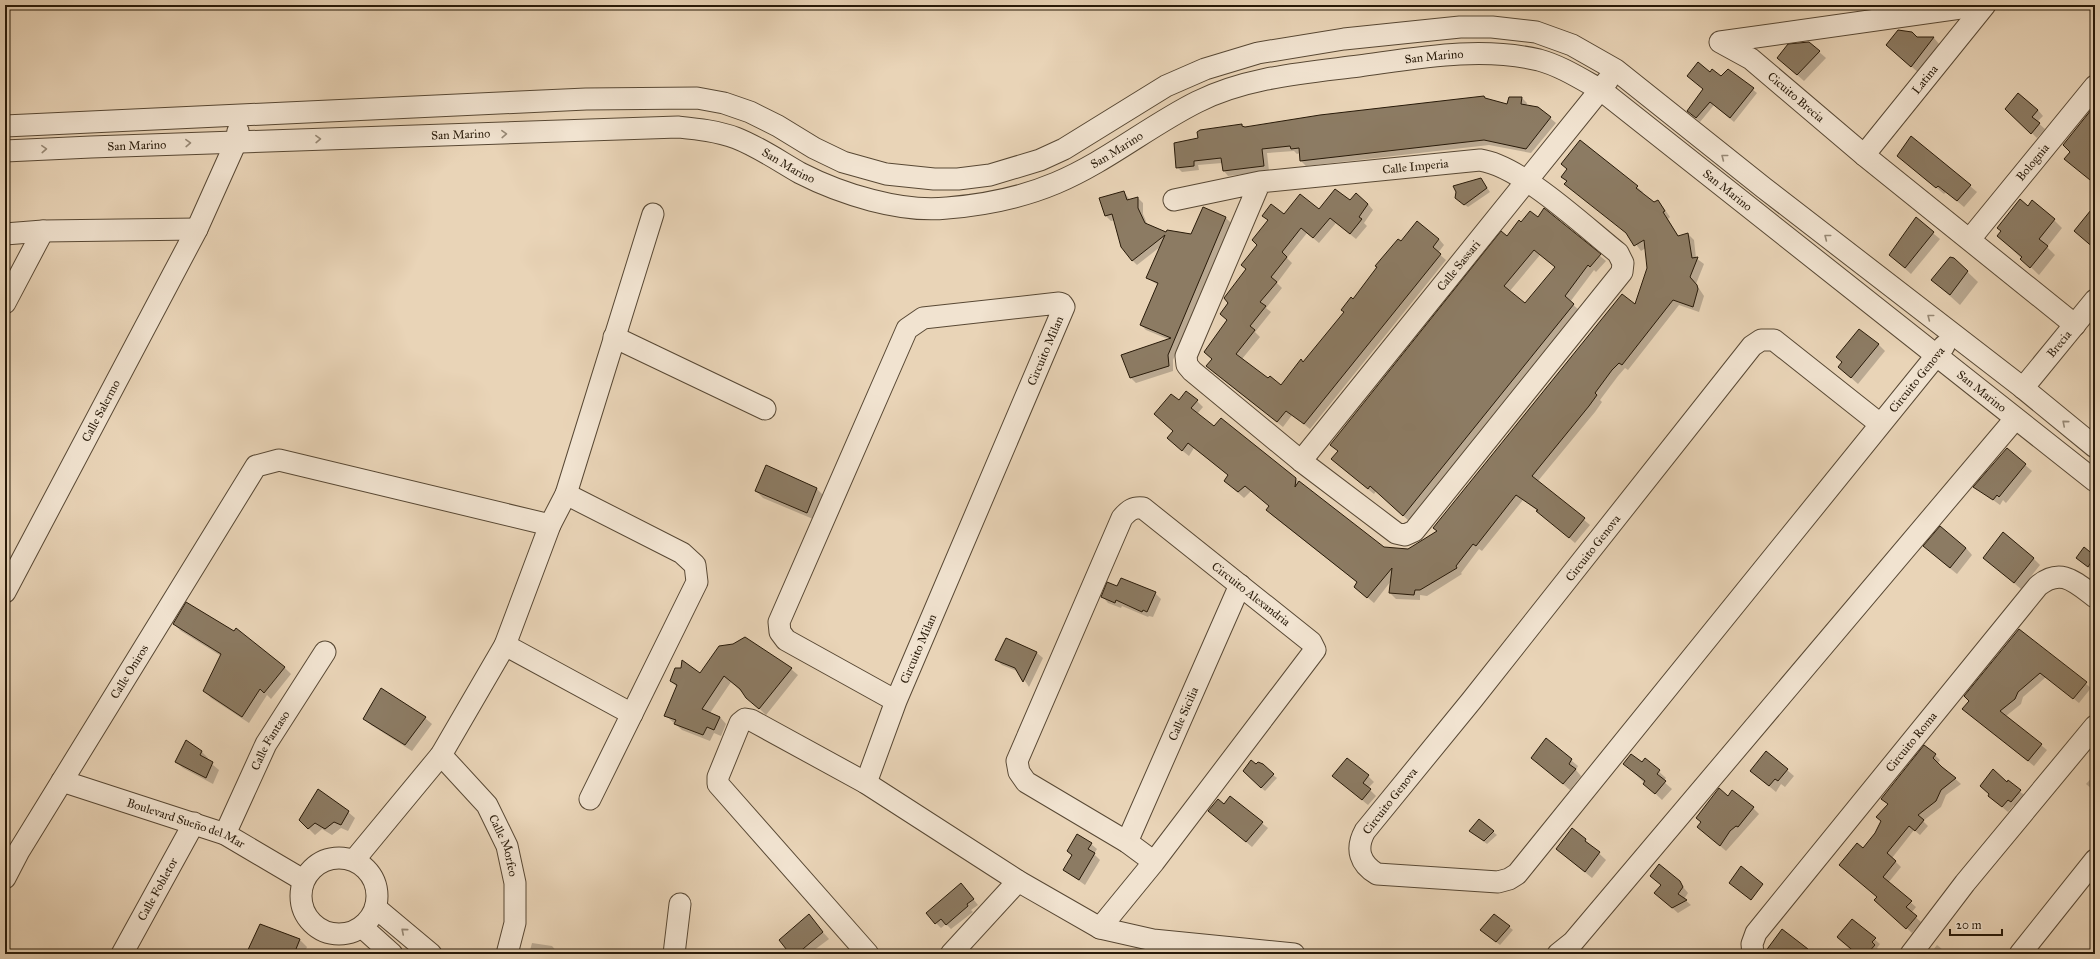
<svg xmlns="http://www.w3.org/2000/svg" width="2100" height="959" font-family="'IM FELL Great Primer',serif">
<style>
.shadow{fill:#0003;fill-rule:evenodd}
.building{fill:#8c7b63;stroke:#281a09;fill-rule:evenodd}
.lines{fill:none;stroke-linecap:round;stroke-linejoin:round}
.minor-casing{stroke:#584834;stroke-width:23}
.minor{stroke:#f1e3d0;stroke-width:21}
.oneway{stroke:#978976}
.labels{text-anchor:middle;stroke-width:3;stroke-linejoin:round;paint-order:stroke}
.street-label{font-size:12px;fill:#281a09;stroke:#f1e3d0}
</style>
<rect width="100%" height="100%" fill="#e9d4b7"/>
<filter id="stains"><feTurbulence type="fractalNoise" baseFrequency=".005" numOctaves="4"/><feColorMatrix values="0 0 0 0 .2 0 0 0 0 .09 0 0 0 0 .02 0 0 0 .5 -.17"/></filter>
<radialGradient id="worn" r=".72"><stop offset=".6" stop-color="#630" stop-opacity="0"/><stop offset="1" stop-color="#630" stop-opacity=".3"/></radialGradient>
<g class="shadow">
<polygon points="1917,38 1934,38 1940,45 1919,73 1894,52"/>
<polygon points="1809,43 1826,58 1804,81 1778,58"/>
<polygon points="1728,70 1757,93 1734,122 1714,105 1700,122 1688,111 1704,90 1710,73 1721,78"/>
<polygon points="1484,97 1487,100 1508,105 1509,98 1522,98 1527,103 1526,106 1538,108 1556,123 1531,153 1489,145 1306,166 1301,161 1300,153 1297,154 1294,151 1267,153 1269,171 1228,176 1224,171 1222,163 1198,165 1199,170 1182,172 1177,167 1199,139 1241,125 1244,128"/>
<polygon points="2007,109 2038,110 2043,116 2037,122 2045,129 2037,138"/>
<polygon points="1905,162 1970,186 1977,192 1964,207 1946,192 1944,194"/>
<polygon points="1562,164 1637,187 1643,192 1642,194 1654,204 1657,201 1663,207 1670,217 1668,219 1679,237 1688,234 1694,240 1696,258 1704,264 1696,284 1704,296 1699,312 1679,305 1628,370 1625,368 1618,376 1600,400 1602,402 1595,412 1538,481 1590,525 1575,543 1538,511 1523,500 1482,551 1479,549 1461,573 1462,574 1427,596 1420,595 1420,600 1396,599 1390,593 1391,581 1374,603 1361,592 1358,583 1273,516 1267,510 1270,506 1251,491 1244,498 1225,481 1229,476 1194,448 1189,456 1174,444 1174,432 1180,401 1197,401 1203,407 1197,414 1215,428 1296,479 1383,548 1409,550 1438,532 1636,306 1648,268 1646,248 1641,251 1629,235 1568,182 1568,170"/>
<polygon points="1481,179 1490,192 1468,207 1459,201"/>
<polygon points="1124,192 1130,200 1138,198 1143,203 1143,214 1148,226 1166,234 1191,235 1203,208 1226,218 1231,223 1173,360 1173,371 1136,383 1131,378 1170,340 1146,330 1141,325 1158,285 1147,278 1160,247 1137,265 1132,260 1115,220 1111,221 1106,216 1101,198"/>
<polygon points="1350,202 1368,204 1373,210 1364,223 1367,226 1356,239 1336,223 1319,243 1307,233 1287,258 1292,263 1277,283 1282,288 1266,308 1271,312 1255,332 1260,337 1242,359 1268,380 1281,386 1304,363 1401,242 1439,239 1444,245 1438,253 1446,260 1310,429 1292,415 1283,427 1213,372 1213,360 1205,352 1227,320 1221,314 1247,270 1258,245 1268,221 1264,216 1319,211"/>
<polygon points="2028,208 2054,220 2062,228 2047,247 2055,255 2039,275 1998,236"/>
<path d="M 1545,210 L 1606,261 L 1596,272 L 1594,270 L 1570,302 L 1579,310 L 1409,521 L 1376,491 L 1374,494 L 1338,465 L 1332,459 L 1339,452 L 1331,445 L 1507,237 L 1522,223 L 1538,218 ZM 1540,255 L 1556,267 L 1525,305 L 1509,292 Z"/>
<polygon points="1916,219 1940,239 1911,274 1890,255"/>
<polygon points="1954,259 1978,282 1960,305 1932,280"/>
<polygon points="2095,323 2095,336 2090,330"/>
<polygon points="1878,344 1885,351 1858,384 1839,367 1843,363"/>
<polygon points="2007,449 2032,471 2006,503 2003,500 2000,505 1975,487"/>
<polygon points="816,488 823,495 813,519 763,498 756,491"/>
<polygon points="2095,544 2095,570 2094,572 2077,558 2089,552"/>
<polygon points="1966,548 1972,555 1957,574 1931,553"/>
<polygon points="1984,558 2033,558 2040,565 2021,589"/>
<polygon points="1117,588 1155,593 1161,599 1153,617 1149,616 1148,617 1122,606 1121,608 1108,603 1102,596"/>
<polygon points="174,624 284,667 291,674 271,699 267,695 249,723 211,698 205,691 221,656 181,631"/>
<polygon points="2019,630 2091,688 2079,703 2046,677 2023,697 2021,704 2006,716 2047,750 2034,766 1963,709"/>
<polygon points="745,638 791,669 798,675 766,715 731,682 710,713 720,717 726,724 721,736 714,733 710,741 682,730 665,715 677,687 671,681 700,674 733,645"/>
<polygon points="1037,653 1043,658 1029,687 1019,672 1002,665 996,660"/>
<polygon points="364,718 425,718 432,724 412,751 371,725"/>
<polygon points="1546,739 1578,766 1576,770 1581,776 1570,790 1539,764"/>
<polygon points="202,752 208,758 207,760 219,770 213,784 183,768 176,762"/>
<polygon points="1766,752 1794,776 1785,787 1781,784 1776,792 1758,777"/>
<polygon points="1935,755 1940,760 1938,763 1961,784 1946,795 1941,807 1923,821 1928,826 1920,835 1914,830 1892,858 1901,867 1888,883 1916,907 1911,913 1921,922 1912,933 1881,905 1863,849"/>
<polygon points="1645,759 1666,778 1663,781 1672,789 1662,800 1631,770"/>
<polygon points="1258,763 1277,778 1265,791 1247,775"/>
<polygon points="2095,774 2095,798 2090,794 2093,790 2086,784"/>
<polygon points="1368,776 1374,782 1368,788 1376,796 1368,805 1339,781"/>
<polygon points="2007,783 2026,796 2017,807 2014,805 2008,812 1989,796"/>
<polygon points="1230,798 1268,828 1252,847 1215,816"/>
<polygon points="1753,808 1759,814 1726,851 1698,827"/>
<polygon points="348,812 355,818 348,831 341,828 332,835 322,829 315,835 300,820"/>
<polygon points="1479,820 1497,835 1487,844 1474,834"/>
<polygon points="1573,829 1606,860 1592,878 1564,855"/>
<polygon points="1091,844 1097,849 1094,854 1100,860 1085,885 1064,870 1072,856 1068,851"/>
<polygon points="1651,876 1679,882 1688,893 1684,899 1691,905 1678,913 1661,898 1662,885"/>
<polygon points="966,890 978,905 971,910 973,912 951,929 946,924 941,928 936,923"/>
<polygon points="1494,915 1513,930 1500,945 1484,933"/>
<polygon points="1852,920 1880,944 1877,948 1880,951 1879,954 1856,954 1837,938"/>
<polygon points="814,922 829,939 809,954 792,954"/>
<polygon points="260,925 300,940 307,947 304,954 247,954"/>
<polygon points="1782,930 1812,954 1768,954 1766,950"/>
<polygon points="532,943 552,946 559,954 529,954"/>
<polygon points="1937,945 1948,954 1930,954"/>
</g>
<g class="building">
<polygon points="1898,30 1912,32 1917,37 1934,37 1911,67 1886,45"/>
<polygon points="1809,42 1820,51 1797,75 1777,58 1788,44"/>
<polygon points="1698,62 1710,72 1712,69 1721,76 1728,69 1754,88 1730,118 1710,102 1696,118 1687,111 1703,89 1687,76"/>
<polygon points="2018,93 2038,110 2032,117 2040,123 2031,134 2005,109"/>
<polygon points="1484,96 1485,98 1507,104 1509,97 1522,97 1521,104 1538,107 1551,117 1526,149 1484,140 1300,161 1299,148 1291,149 1290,146 1262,149 1264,166 1223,171 1221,158 1194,161 1194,166 1176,168 1174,143 1198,138 1197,132 1200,130 1242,124 1242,126 1245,127 1320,115"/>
<polygon points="2095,105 2095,184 2064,159 2070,152 2063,145"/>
<polygon points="1911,136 1971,185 1957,201 1938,186 1936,188 1897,156"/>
<polygon points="1580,140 1638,186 1636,188 1654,202 1658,200 1665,211 1663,212 1678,236 1688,233 1692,258 1698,257 1690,277 1697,285 1698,289 1693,307 1673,300 1622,365 1619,363 1612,370 1595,393 1597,395 1589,406 1532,476 1585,518 1569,538 1536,511 1538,510 1516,495 1476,546 1473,544 1456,566 1457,568 1420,590 1415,590 1414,595 1389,593 1392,568 1367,598 1354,587 1357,582 1266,510 1269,506 1245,486 1238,492 1224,481 1228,475 1188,443 1182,451 1167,438 1173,431 1154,414 1171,394 1179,400 1186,391 1198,400 1191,408 1214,426 1221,418 1296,478 1295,487 1299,481 1384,547 1408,549 1437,531 1433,528 1622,294 1635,304 1647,268 1644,240 1634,246 1626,233 1564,184 1567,181 1561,177 1567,169 1561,164"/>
<polygon points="1481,178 1487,188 1464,205 1455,198 1456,192 1453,186"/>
<polygon points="1335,189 1350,200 1356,193 1368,204 1359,217 1362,219 1350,234 1330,218 1313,238 1301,228 1282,252 1287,257 1271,277 1277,282 1260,302 1266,306 1250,326 1255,330 1236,354 1268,378 1270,376 1281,385 1301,359 1303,362 1344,312 1341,310 1351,297 1353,299 1377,267 1375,266 1398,239 1401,241 1417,221 1439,239 1433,247 1441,254 1304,424 1286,411 1277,422 1206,366 1212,359 1204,352 1227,320 1220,314 1228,303 1224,298 1246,269 1241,265 1257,245 1252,240 1268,220 1262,216 1271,204 1284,214 1300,194 1319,209"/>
<polygon points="1124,191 1127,200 1138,197 1138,208 1145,223 1166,232 1167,230 1191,234 1203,207 1226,217 1168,355 1169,366 1130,378 1121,355 1171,338 1140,325 1158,283 1146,278 1165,235 1132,261 1121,247 1112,214 1105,216 1099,198"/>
<polygon points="2020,199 2028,206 2032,200 2055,219 2039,239 2048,246 2030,268 2020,259 2022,257 1997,236 2001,231 1997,228"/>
<polygon points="2095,205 2095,249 2074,231"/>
<path d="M 1544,208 L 1601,254 L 1590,267 L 1588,265 L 1565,296 L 1574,304 L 1403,516 L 1370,486 L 1368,489 L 1331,459 L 1338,451 L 1330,445 L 1501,231 L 1507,236 L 1519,220 L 1521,222 L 1530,211 L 1538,217 ZM 1534,250 L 1555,267 L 1525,303 L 1504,286 Z"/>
<polygon points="1916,217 1934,232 1905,268 1889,255"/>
<polygon points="1950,257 1954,258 1968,271 1950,295 1931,280"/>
<polygon points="1859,329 1879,344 1851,378 1838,367 1842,362 1836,357"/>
<polygon points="2007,448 2026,464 1999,497 1997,495 1993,500 1973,487"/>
<polygon points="766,465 817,488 807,513 755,491"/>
<polygon points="1940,526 1966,548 1950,568 1923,546"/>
<polygon points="2003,532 2034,558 2014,583 1983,558"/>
<polygon points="2084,547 2095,556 2088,567 2076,558"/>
<polygon points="1121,578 1156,592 1147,612 1143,610 1142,612 1116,600 1115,603 1101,597 1107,582 1117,586"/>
<polygon points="186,602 234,631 236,628 285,667 264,693 260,689 242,717 203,691 221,654 173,624"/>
<polygon points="2019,629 2087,682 2073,699 2040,673 2018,692 2015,699 2000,711 2042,744 2028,761 1962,709 1969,701 1964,696"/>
<polygon points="745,637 792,668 759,709 746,698 740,689 724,676 702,709 720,717 714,730 707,727 703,735 674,724 676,720 664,716 677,685 670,681 675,668 681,668 682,660 700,673 719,646 733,644"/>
<polygon points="1006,638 1037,652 1023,682 1015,668 995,660"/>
<polygon points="381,688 426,717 405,745 363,719"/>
<polygon points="1546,738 1572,759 1569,764 1576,769 1563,784 1531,758"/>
<polygon points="186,740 202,751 200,755 213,762 206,778 175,762"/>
<polygon points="1924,745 1936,754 1933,758 1942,767 1956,778 1941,790 1936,801 1918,815 1924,820 1915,831 1909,826 1887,853 1896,861 1883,877 1912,901 1906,907 1917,916 1906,929 1874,900 1877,897 1839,865 1857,843 1863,848 1875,833 1881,821 1876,817 1888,804 1881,799"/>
<polygon points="1766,751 1788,769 1778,781 1775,779 1769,786 1750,771"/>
<polygon points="1631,754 1642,762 1645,758 1660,770 1657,774 1666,781 1655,794 1643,784 1645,781 1623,764"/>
<polygon points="1347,758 1369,775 1363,783 1371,789 1362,800 1332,776"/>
<polygon points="1251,760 1256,764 1258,762 1263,764 1274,774 1261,788 1243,771"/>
<polygon points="1993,769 2007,782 2008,780 2021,790 2011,802 2008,800 2002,807 1988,796 1989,794 1980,786"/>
<polygon points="1719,788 1728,796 1732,790 1754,807 1738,827 1736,826 1730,831 1720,846 1697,827 1701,822 1696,818"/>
<polygon points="318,789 349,811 341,825 334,822 325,829 315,823 308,829 299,820"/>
<polygon points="1230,796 1263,822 1246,842 1208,811 1218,799 1224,804"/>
<polygon points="1479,819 1494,831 1484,841 1469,831"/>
<polygon points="1572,828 1586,839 1585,841 1600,852 1585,872 1556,849"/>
<polygon points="1077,834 1092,843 1088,849 1095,853 1079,880 1063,870 1072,855 1067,851"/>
<polygon points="1659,864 1680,881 1683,887 1678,894 1687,900 1672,908 1654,893 1661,885 1650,876"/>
<polygon points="1741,866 1763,884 1751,900 1729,883"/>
<polygon points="961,883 974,899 967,904 968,906 946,925 941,919 935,924 926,913"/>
<polygon points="809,914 823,932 797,954 790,954 779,940"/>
<polygon points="1494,914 1510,926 1496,942 1480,930"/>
<polygon points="1852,919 1876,938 1872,942 1875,945 1867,954 1857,954 1837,937"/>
<polygon points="260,924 300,939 294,954 246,954"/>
<polygon points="1782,929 1808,949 1765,952"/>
</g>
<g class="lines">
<g class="minor-casing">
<g id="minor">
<path id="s1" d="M 1982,5 L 1720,42 L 1751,59 L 1864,155 L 2075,325"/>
<polyline points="5,126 586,99 697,98 724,103 750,112 778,126 814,148 843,162 886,174 934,179 958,179 990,175 1040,160 1064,149 1166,86 1205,69 1258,53 1344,39 1460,27 1492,27 1536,32 1572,45 1616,70 1764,188 2023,388 2095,447"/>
<path id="s2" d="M 5,151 L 91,147 L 678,127 C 697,129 717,131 736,138 C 759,147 779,161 800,173 C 841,194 901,213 947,208 C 983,205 1023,197 1056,183 C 1106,162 1149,126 1197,102 C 1247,77 1304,73 1359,66 C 1418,58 1480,46 1539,60 C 1561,66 1581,79 1601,90 L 2095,481"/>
<path id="s3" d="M 1864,155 L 1985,5"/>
<path id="s4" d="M 1174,200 L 1260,182 L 1480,160 C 1521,166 1584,226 1618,253 L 1623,263 L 1622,272 L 1414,531 L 1405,535 L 1396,533 L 1301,461 L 1192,371 L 1187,365 L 1186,356 L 1260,182"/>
<polyline points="5,234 43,231 197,229"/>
<path id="s5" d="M 1970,239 L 2095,86"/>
<polyline points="5,303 43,231"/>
<polyline points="614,337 765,409"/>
<path id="s6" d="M 2023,388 L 2095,300"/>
<path id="s7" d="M 1880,424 L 1774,340 L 1761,340 L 1752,346 L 1472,700 L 1365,831 C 1355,849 1360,864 1377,874 L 1498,882 L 1509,879 L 1517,874 L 1944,346"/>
<path id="s8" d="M 1301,461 L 1608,80"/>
<polyline points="566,494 682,553 695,565 697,582 590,799"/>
<path id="s9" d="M 5,592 L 197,229 L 236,142 L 238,131"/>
<polyline points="505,645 632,714"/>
<path id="s10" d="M 441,755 L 487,805 L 507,846 L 515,883 L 515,923 L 507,954"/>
<path id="s11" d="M 62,781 L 225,834 L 303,880"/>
<path id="s12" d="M 866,783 L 896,701 L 1064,307 L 1062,304 L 1059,303 L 923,318 L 907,329 L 779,622 L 780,632 L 786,640 L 896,701"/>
<path id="s13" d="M 225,834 L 266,744 L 325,652"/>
<path id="s14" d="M 1127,842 L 1240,585"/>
<circle cx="339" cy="896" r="38"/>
<polyline points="355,859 441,755 505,645 550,525 566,494 653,214"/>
<path id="s15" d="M 5,878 L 19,851 L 256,466 L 279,460 L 550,525"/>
<polyline points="376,908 431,954"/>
<polyline points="362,927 392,954"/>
<path d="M 1100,928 L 1154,862 L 1315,650 L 1311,642 L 1143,508 C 1133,507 1129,510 1122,518 L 1017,761 L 1019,772 L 1026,782 L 1127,842 L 1154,862"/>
<path id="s16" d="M 122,954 L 194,823"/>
<polyline points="674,954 680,904"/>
<polyline points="868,954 718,784 718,777 740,723 745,719 751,720 866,783 1018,881 1100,928 1153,940 1294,954"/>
<polyline points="951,954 1018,881"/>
<polyline points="1558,954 1573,942 2015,419"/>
<path id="s17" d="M 1753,954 L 1752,944 L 1756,933 L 2038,586 C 2061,567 2075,582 2095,597"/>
<polyline points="1911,954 1965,883 2095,726"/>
<polyline points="2020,954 2095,860"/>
</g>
</g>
<use href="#minor" class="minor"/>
</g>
<defs><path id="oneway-chevron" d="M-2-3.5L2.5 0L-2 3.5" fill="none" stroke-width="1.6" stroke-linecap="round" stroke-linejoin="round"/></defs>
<g class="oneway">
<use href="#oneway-chevron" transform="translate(504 134) rotate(-2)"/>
<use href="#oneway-chevron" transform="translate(318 139) rotate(-2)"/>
<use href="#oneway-chevron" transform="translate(188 143) rotate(-2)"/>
<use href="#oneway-chevron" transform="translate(44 149) rotate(-3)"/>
<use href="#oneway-chevron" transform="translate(1724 157) rotate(-142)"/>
<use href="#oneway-chevron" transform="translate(1827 237) rotate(-142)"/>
<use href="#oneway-chevron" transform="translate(1930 317) rotate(-142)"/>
<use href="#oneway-chevron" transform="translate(2065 423) rotate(-140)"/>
<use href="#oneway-chevron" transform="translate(404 931) rotate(-140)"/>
</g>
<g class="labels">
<g class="street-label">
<text dy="4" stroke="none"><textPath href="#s2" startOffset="1476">San Marino</textPath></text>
<text dy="4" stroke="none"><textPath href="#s3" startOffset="97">Latina</textPath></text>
<text dy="4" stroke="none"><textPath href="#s1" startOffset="359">Cicuito Brecia</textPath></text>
<text dy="4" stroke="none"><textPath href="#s2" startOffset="456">San Marino</textPath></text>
<text dy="4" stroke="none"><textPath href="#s2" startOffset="132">San Marino</textPath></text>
<text dy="4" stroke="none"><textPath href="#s2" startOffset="1140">San Marino</textPath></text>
<text dy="4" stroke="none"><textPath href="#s5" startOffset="99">Bolognia</textPath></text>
<text dy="4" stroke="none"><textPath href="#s2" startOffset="792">San Marino</textPath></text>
<text dy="4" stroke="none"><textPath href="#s4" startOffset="244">Calle Imperia</textPath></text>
<text dy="4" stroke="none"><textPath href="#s2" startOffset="1812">San Marino</textPath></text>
<text dy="4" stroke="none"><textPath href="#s8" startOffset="251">Calle Sassari</textPath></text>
<text dy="4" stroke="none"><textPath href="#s6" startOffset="57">Brecia</textPath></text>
<text dy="4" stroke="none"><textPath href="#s12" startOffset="468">Circuito Milan</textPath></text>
<text dy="4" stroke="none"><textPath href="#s7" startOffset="1608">Circuito Genova</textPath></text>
<text dy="4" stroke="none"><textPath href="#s2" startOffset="2136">San Marino</textPath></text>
<text dy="4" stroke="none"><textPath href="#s9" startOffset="205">Calle Salermo</textPath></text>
<text transform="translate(1593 548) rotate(-52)" y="4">Circuito Genova</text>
<text transform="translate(1251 594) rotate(38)" y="4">Circuito Alexandria</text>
<text dy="4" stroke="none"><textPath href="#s12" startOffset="144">Circuito Milan</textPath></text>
<text dy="4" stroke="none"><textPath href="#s15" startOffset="241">Calle Oniros</textPath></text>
<text dy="4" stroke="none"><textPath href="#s14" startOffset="140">Calle Sicilia</textPath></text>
<text dy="4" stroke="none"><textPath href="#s13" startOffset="104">Calle Fantaso</textPath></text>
<text dy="4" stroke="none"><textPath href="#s17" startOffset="268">Circuito Roma</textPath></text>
<text transform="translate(1390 801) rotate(-52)" y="4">Circuito Genova</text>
<text dy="4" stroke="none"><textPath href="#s11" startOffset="131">Boulevard Sueño del Mar</textPath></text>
<text dy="4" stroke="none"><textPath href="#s10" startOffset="112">Calle Morfeo</textPath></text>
<text dy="4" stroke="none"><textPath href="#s16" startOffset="74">Calle Fobletor</textPath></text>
</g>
</g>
<rect width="2100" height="959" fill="none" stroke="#e9d4b7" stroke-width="20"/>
<rect x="6" y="6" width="2088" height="947" fill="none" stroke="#281a09" stroke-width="2"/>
<rect x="10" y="10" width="2080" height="939" fill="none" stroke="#281a09"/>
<path d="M1950 929v6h52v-6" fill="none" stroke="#281a09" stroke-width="2"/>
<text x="1956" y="929" font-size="12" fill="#281a09" stroke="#f1e3d0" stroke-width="3" paint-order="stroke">20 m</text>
<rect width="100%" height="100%" filter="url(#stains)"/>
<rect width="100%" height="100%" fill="url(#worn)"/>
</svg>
